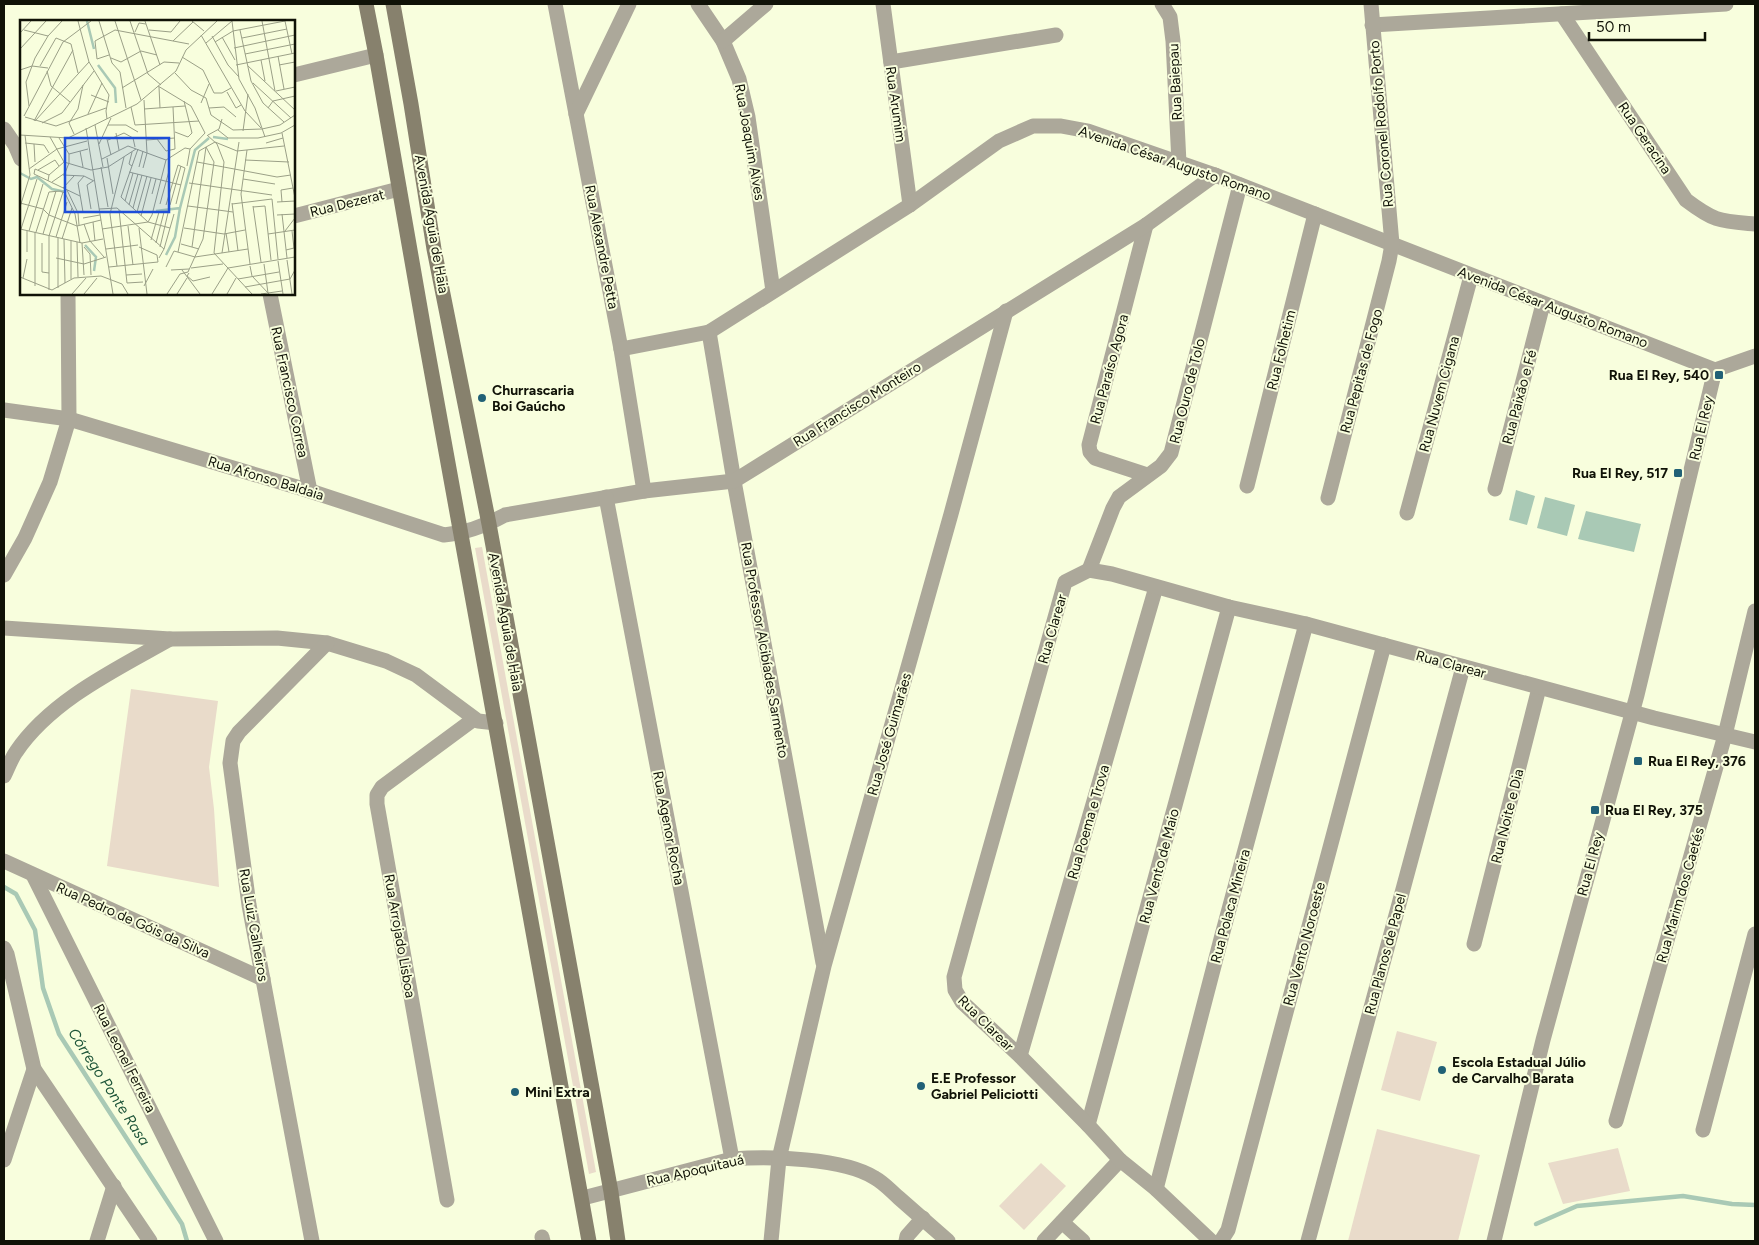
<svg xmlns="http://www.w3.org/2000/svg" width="1759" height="1245" font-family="Figtree,sans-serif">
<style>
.green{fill:#e9dbca}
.water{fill:#a9c9b5}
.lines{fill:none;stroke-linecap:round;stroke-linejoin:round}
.stream{stroke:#a9c9b5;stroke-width:4.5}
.minor{stroke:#aca89a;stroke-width:15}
.secondary{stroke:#87816d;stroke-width:15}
.poi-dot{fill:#216176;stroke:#f8fedd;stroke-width:2}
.labels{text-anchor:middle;stroke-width:4;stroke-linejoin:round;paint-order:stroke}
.street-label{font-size:14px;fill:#101207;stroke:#f8fedd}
.poi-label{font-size:14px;font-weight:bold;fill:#101207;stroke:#f8fedd;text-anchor:start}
.water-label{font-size:15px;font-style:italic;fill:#1e5539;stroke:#f8fedd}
.inset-river{fill:none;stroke:#a9c9b5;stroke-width:2.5}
.inset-road{fill:none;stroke:#9ba087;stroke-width:1}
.view{fill:#1d4ed8;fill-opacity:0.15;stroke:#1d4ed8;stroke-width:2.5}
.inset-edge{fill:none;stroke:#101207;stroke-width:2.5}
</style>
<rect width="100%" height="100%" fill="#f8fedd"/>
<g class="green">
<polygon points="482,547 596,1172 589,1174 475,548"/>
<polygon points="131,689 218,701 209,767 214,809 219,887 107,866"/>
<polygon points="1397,1031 1437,1042 1420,1101 1381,1090"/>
<polygon points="1377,1129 1480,1155 1458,1241 1348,1241"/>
<polygon points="1618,1148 1630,1191 1563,1204 1548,1163"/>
<polygon points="1041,1163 1066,1186 1024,1230 999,1206"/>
</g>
<g class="water">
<polygon points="1516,490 1535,496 1527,525 1509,520"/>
<polygon points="1545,497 1575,505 1567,536 1537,528"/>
<polygon points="1586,511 1641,524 1634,552 1578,539"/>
</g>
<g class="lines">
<g class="stream">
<polyline points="4,887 16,894 35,930 43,988 59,1034 182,1224 187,1241"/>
<polyline points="1536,1224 1577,1206 1683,1196 1732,1204 1755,1205"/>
</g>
<g class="minor">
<polyline points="555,4 621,349 644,491"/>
<polyline points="698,4 723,41 739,79 748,117 773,291"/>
<polyline points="883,4 910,205"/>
<polyline points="1162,4 1170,17 1173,41 1179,163"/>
<path d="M 1562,14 L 1686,200 C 1715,222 1720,221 1755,224"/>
<polyline points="1372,25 1726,4"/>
<polyline points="723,41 766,4"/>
<polyline points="891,62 1056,35"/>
<polyline points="294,75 376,55"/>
<polyline points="576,114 629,4"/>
<polyline points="4,129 15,145 21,159"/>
<polyline points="294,216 399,189"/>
<polyline points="1146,225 1089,445 1090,452 1095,458 1147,475"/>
<polyline points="270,294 310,491"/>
<polyline points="709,332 734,481 823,963"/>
<polyline points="621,349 709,332 910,205 999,141 1033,126 1061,126 1088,131 1215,175 1715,370 1755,356"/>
<path d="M 4,410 L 69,419 L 310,491 L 444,535 C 466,533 485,526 505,515 L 644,491 L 734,481 L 1146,225 L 1215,175"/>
<polyline points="1247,486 1315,214"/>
<polyline points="1495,489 1543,304"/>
<polyline points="606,497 732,1159"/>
<polyline points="1328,498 1389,261 1392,244 1371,4"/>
<polyline points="1407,513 1471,276"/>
<polyline points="1089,570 1113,508 1119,497 1161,466 1171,453 1240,185"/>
<polyline points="4,575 25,538 50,482 69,419 68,294"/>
<polyline points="4,628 170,639 277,638 327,643 386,661 416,675 478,721 496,723"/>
<path d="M 4,776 C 8,768 11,759 16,752 C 51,700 117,669 170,639"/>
<polyline points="4,861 263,979"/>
<polyline points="33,875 216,1241"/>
<polyline points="1474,944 1539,688"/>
<polyline points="4,948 7,954 34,1069 150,1241"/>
<polyline points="1020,1056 1156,587"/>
<polyline points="1616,1121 1725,735 1755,611"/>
<polyline points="1088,1125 1229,607"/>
<polyline points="1703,1130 1755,934"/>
<polyline points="4,1160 34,1069"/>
<polyline points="1156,1189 1221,939 1306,624"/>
<path d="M 583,1198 L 732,1159 C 770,1156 844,1158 875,1178 C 884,1183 891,1191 899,1198 C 915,1212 932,1227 948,1241"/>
<polyline points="447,1200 377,804 377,795 382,787 474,719"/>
<polyline points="1062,1222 1083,1241"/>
<polyline points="542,1237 543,1241"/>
<polyline points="97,1241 114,1186"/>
<polyline points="312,1241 249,905 230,763 233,741 239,732 327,643"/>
<polyline points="771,1241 779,1159 824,966 951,514 1006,311"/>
<polyline points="906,1241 907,1236 923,1218"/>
<polyline points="1044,1241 1120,1160"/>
<polyline points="1211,1241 1156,1189 1120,1160 1088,1125 1020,1056 962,1002 955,990 954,977 970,919 1065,582 1089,570 1112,574 1229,607 1306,624 1654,718 1755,742"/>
<polyline points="1221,1241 1228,1230 1384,645"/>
<polyline points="1308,1241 1463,667"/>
<polyline points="1494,1241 1543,1040 1637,695 1715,370"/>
</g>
<g class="secondary">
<polyline points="366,4 376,55 425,336 589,1241"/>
<polyline points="393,4 411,104 434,249 489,524 611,1192 618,1241"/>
</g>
</g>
<g class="poi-dot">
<rect x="1714" y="370" width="10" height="10" rx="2.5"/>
<circle cx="482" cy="398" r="5"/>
<rect x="1673" y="468" width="10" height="10" rx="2.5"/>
<rect x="1633" y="756" width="10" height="10" rx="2.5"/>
<rect x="1590" y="805" width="10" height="10" rx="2.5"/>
<circle cx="1442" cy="1070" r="5"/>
<circle cx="921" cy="1086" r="5"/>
<circle cx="515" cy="1092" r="5"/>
</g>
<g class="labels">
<g class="street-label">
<text transform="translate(1175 82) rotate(-93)" y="5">Rua Baiepau</text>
<text transform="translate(896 104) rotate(82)" y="5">Rua Arumim</text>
<text transform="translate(1381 124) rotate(-95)" y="5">Rua Coronel Rodolfo Porto</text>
<text transform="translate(1645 138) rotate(56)" y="5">Rua Geracina</text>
<text transform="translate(750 142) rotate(80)" y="5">Rua Joaquim Alves</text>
<text transform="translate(1175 163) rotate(19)" y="5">Avenida César Augusto Romano</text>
<text transform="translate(347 203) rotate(-14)" y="5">Rua Dezerat</text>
<text transform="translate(432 224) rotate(80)" y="5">Avenida Águia de Haia</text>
<text transform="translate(602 247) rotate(79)" y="5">Rua Alexandre Petta</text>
<text transform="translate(1553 307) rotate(21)" y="5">Avenida César Augusto Romano</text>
<text transform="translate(1281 350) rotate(-76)" y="5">Rua Folhetim</text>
<text transform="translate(1109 369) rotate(-75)" y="5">Rua Paraíso Agora</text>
<text transform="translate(1361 371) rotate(-75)" y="5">Rua Pepitas de Fogo</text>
<text transform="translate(1187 391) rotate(-76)" y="5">Rua Ouro de Tolo</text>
<text transform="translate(290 392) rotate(78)" y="5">Rua Francisco Correa</text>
<text transform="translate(1439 394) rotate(-75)" y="5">Rua Nuvem Cigana</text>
<text transform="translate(1519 397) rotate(-75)" y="5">Rua Paixão e Fé</text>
<text transform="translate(857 404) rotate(-32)" y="5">Rua Francisco Monteiro</text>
<text transform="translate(1701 428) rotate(-77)" y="5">Rua El Rey</text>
<text transform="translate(266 478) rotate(17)" y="5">Rua Afonso Baldaia</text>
<text transform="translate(506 622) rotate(80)" y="5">Avenida Águia de Haia</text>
<text transform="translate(1052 629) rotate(-74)" y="5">Rua Clarear</text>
<text transform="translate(765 650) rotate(80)" y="5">Rua Professor Alcibíades Sarmento</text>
<text transform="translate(1451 664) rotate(15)" y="5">Rua Clarear</text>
<text transform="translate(889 734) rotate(-74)" y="5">Rua José Guimarães</text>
<text transform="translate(1507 816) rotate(-76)" y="5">Rua Noite e Dia</text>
<text transform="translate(1088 822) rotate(-74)" y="5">Rua Poema e Trova</text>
<text transform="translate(669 828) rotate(79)" y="5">Rua Agenor Rocha</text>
<text transform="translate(1590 864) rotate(-75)" y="5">Rua El Rey</text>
<text transform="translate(1159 866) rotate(-75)" y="5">Rua Vento de Maio</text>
<text transform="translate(1680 895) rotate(-74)" y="5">Rua Marim dos Caetés</text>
<text transform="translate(1230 906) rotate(-75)" y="5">Rua Polaca Mineira</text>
<text transform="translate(133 920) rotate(24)" y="5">Rua Pedro de Góis da Silva</text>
<text transform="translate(254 925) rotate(80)" y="5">Rua Luiz Calheiros</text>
<text transform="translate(400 936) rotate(80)" y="5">Rua Arrojado Lisboa</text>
<text transform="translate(1304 944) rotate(-75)" y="5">Rua Vento Noroeste</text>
<text transform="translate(1385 954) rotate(-75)" y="5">Rua Planos de Papel</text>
<text transform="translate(986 1023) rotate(45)" y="5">Rua Clarear</text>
<text transform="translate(125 1058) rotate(63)" y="5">Rua Leonel Ferreira</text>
<text transform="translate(695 1170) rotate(-13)" y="5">Rua Apoquitauá</text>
</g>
<g class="poi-label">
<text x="1709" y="380" text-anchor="end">Rua El Rey, 540</text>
<text x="492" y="395">Churrascaria<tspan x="492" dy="16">Boi Gaúcho</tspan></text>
<text x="1668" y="478" text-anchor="end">Rua El Rey, 517</text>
<text x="1648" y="766">Rua El Rey, 376</text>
<text x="1605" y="815">Rua El Rey, 375</text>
<text x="1452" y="1067">Escola Estadual Júlio<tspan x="1452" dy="16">de Carvalho Barata</tspan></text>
<text x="931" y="1083">E.E Professor<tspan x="931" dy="16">Gabriel Peliciotti</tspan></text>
<text x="525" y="1097">Mini Extra</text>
</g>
<g class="water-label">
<text transform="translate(109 1087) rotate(57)" y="5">Córrego Ponte Rasa</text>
</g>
</g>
<g transform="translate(20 20)">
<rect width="275" height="275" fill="#f8fedd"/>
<path class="inset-river" d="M 67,1 L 74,29M 78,45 L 95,68 L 96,83M 193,117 L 208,119M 0,153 L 11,159 L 17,157 L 32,169 L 46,172M 136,191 L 160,188 L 175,130 L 189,118M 65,225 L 76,237 L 74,251M 146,235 L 155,217 L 160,188"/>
<path class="inset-road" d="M 58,1 L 69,42 L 89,75 L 86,91 L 87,99M 79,1 L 92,43 L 100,52 L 106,88M 95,1 L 121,80M 110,1 L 128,54 L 141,65M 125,1 L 140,45M 172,1 L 184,11M 212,1 L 219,59 L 235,88 L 245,117M 242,1 L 255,71M 4,10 L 28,16M 129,10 L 151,12 L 160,1M 220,10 L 231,61 L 243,83 L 264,102M 115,12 L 119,3 L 126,4M 0,13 L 11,1M 181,15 L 225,91 L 241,108M 192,16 L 208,45 L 219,57M 202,17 L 215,40M 222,18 L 267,9M 153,21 L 173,2M 195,22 L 213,11 L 265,1 L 272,34M 186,23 L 212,1M 214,28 L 275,15M 0,29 L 26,1M 225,34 L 275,24M 89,35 L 77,39 L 75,21 L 95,10 L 169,24M 258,36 L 264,69M 162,37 L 183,50 L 194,73 L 202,73 L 211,68M 91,38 L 101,42 L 121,31 L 137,35M 241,40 L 245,61M 216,45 L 275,33M 259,45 L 275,42M 20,46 L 36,18 L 51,24 L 58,53M 228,46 L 275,90M 0,50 L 12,46 L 28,48M 27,51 L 31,66 L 50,82M 155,53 L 171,70 L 186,78 L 191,95 L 213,110 L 242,109 L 260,105 L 275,95M 233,63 L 271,98M 138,66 L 171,86 L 185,113M 139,67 L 140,88M 102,68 L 144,42 L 159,43M 256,71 L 275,67M 207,72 L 216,88 L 221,85M 71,75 L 89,82M 181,83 L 189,64M 9,86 L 6,62 L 15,38 L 28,16 L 42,1M 111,87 L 115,105 L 179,101M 189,88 L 204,87 L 216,97M 248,88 L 253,81 L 275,76M 124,89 L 165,86M 68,94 L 82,63M 4,96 L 43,22 L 71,1M 5,97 L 36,106 L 86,88M 14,101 L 53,30M 15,101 L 69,42M 22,103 L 42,93 L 74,51M 75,105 L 83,147M 88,105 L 106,105 L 118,112M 66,108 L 93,274M 198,110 L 208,118 L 238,118 L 261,113 L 275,105M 223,111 L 228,74M 155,112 L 168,117 L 172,113 L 164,81M 96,113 L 99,130M 262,113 L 275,178M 54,114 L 49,103 L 58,89 L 63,65M 0,115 L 48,118 L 117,84 L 156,51 L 166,30 L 197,1M 187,115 L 197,124 L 204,142 L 194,233 L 232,274M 188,115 L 199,109 L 202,99M 30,117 L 44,142 L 71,150 L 88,147 L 116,129M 87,119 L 91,135M 137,119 L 146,131 L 155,129 L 153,87M 88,120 L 104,113 L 113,118 L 115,127M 126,120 L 155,118M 5,123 L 24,125 L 29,133M 246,123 L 263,118M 14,124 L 15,142M 79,124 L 91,98M 118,129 L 101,177 L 128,202 L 150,208M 227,130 L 221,174 L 230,244M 60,131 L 63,147M 49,134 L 68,129M 87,138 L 93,174M 82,139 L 108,126 L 146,140 L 165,128 L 170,129 L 185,113M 225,140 L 269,142M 177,142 L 257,157 L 271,155M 112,146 L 109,144 L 112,132M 167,146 L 170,129M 81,147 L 88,187M 119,147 L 123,131M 123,148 L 127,133 L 124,80M 9,149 L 37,129 L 67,121M 18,150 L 35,140 L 39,146M 109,152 L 161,165M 29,155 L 15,149 L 14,154 L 60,176M 43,155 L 64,156 L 74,161M 223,159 L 255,164M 28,161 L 29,155 L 44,142M 32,162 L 45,153 L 49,143 L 49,134 L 39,118M 169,163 L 252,175M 43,168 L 54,156M 47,170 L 58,193 L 59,205M 132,174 L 136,159M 105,181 L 113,153M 257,182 L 275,181M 262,182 L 261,170 L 273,168M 0,183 L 23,189 L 29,195 L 57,206 L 81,200M 212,183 L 218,231M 140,184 L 149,151M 212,184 L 252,179 L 258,239M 109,185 L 118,154M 146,185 L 158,145 L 165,148 L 156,184M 150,185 L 161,146M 168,186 L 213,192M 233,186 L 241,242M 0,187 L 10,155 L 5,115M 233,187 L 245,186 L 251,240M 113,188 L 122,155M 71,189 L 67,165 L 73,161M 79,189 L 97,188 L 144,229M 99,190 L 107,263M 63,192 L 58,163 L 64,156M 117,192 L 127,156M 262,194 L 267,238M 257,195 L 275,194M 121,196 L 131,158M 63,198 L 80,195M 73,202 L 75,221M 128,202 L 132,195 L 146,140M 64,204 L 70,221 L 84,237M 108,206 L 113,245M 119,208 L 127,274M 164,208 L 204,214 L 225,210M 0,209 L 62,223 L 83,219M 1,209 L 17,159M 82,209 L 128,202M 9,211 L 23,164M 265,211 L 275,198M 16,212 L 29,172 L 40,171 L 45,173 L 55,194 L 60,223M 206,213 L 209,232M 23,214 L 36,171M 248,214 L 275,210M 36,217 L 47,182M 38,218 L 38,268M 42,219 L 52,188M 44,219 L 45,263M 131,220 L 139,192M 51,221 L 51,259M 57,222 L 58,257M 22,223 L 22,252 L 29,253M 62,223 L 64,255M 136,223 L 144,192M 161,224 L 179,229M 64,227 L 70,234 L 71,255M 140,227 L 148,193M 172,227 L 186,127M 86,229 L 118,225M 266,230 L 274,228 L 272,211M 7,232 L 7,210M 158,232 L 179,131 L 195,122 L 217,131 L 264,126M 202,233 L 219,122M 36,238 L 64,244 L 86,237M 139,238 L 144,229 L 154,194M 267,240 L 272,274M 258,241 L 263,274M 244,244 L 248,273M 97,246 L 90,194 L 104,137M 230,246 L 232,256 L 249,274M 89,247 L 138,242 L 137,235 L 119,227M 146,247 L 154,231 L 175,237 L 228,229M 171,248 L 203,244M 151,250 L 169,249M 162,250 L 180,274M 169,253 L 167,256 L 173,261 L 190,257M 106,255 L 122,254M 0,257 L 32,270 L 54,258 L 81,256 L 102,264 L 108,274M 3,258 L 7,239M 218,259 L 259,252M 107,263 L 123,262M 15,266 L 15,212M 124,266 L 133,249M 225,267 L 270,259 L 275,250M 29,270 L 29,216 L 43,172M 52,274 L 66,258M 64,274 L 77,258M 147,274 L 160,254 L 168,252 L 183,219 L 194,142 L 186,127M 157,274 L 167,258M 192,274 L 208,248 L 275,237M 207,274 L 216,258M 241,274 L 262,271"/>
<path class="view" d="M 45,118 L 149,118 L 149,192 L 45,192 Z"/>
<rect width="275" height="275" class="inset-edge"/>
</g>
<rect width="1759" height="1245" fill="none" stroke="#101207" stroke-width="10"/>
<path d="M1589 32v8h116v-8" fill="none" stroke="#101207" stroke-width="2.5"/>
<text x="1596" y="32" font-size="15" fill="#101207" stroke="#f8fedd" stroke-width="4" paint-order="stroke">50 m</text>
</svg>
